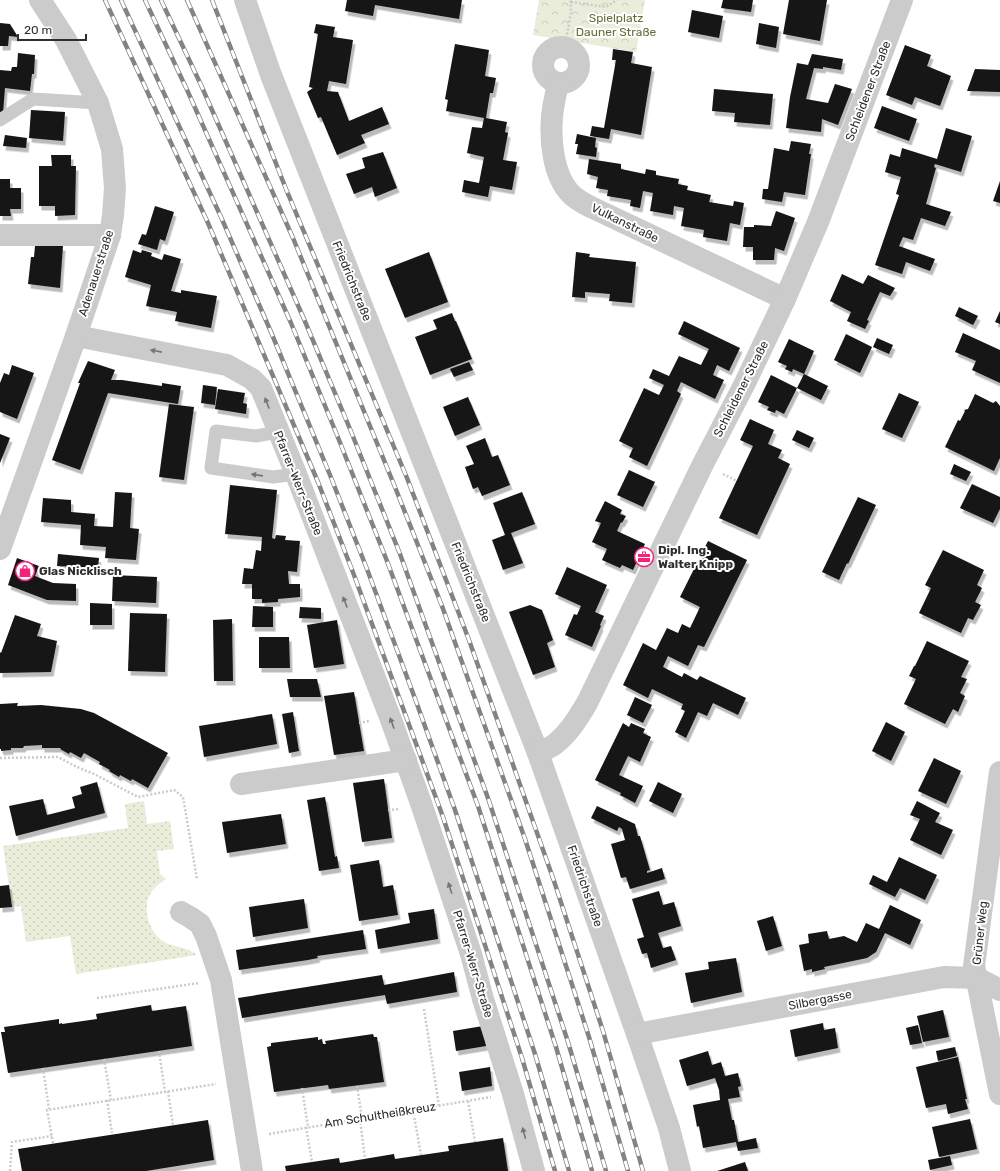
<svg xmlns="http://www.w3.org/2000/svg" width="1000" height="1171" font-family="Rubik,sans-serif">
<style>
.grass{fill:url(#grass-dots)}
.forest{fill:url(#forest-crowns)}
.building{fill:#151515;filter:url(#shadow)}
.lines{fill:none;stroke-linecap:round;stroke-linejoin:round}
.path{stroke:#cbcbcb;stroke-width:2.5;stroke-dasharray:2 2;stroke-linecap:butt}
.lane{stroke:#cbcbcb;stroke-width:13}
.street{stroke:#cbcbcb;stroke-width:22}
.rail-casing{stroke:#838383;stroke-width:4.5}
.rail{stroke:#fff;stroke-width:3;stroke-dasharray:9;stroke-linecap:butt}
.oneway{fill:#757575}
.labels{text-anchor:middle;stroke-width:4;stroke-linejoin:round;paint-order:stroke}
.park-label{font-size:12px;fill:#646e38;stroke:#fff}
.street-label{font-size:12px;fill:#2e2e2e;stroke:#fff}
.poi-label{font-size:12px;font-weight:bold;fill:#2e2e2e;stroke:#fff;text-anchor:start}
</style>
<defs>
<pattern id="grass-dots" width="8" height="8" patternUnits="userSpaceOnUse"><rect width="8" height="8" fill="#ebeddb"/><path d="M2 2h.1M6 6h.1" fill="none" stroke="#caccbc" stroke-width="1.8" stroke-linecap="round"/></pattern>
<pattern id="forest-crowns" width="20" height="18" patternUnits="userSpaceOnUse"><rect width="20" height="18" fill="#ebeddb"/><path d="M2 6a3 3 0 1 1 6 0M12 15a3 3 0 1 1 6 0" fill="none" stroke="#caccbc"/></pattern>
<filter id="shadow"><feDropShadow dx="2.5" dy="4.5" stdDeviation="0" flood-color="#0004"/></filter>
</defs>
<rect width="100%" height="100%" fill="#fff"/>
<path class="grass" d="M 144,801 L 147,824 L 170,821 L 174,849 L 157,851 L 160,874 L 166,879 C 161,882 156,886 152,891 C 141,906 148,931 163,941 C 170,946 179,946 186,949 C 190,950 194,953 197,955 L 76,974 L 70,936 L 26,942 L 21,906 L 12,907 L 3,846 L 128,828 L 125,804 Z"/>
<polygon class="forest" points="539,0 645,0 636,52 533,35"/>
<g class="building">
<polygon points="347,0 462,0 459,19 375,5 373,16 345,11"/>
<polygon points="723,0 753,0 751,12 721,8"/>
<polygon points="789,0 827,0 820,41 783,34"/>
<polygon points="692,10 723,16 719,38 688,32"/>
<polygon points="0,23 10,24 18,37 9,36 8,46 0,46"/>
<polygon points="759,23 779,27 776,48 756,44"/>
<polygon points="316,24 335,27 333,37 353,40 346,84 329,81 327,91 338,92 349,121 382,107 389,124 361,135 365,143 337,155 321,117 318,118 307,92 313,88 309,87 318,34 314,33"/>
<polygon points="455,44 489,50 485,76 496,78 493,93 490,93 486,118 507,122 505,132 508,133 503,160 517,162 512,190 490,186 488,197 462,192 464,180 479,183 484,157 467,153 472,127 482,128 484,118 446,111 448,100 445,99"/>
<polygon points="905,45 931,55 927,66 951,76 940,106 915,97 912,105 886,95"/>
<polygon points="613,49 633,52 631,63 652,67 641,135 611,129 609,139 590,136 592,126 604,128 616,60 612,60"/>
<polygon points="18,53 35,55 34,74 32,74 30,91 5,88 3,113 0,113 0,70 11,71 12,67 17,67"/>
<polygon points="812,54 843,59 841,70 823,67 823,69 814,68 806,99 828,103 835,84 852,89 838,125 822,119 821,132 786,128 790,97 797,63 808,65"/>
<polygon points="975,69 1000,70 1000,92 967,91"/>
<polygon points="714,89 773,94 770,125 734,122 735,113 712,111"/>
<polygon points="882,106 917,119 909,141 874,128"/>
<polygon points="31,110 65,112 63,141 29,138"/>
<polygon points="946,128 972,136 961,172 935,164 934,167 936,168 926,204 951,212 945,226 921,218 913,240 903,237 899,246 935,259 930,271 906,262 902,274 875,265 899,195 896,194 901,177 885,172 890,154 900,157 902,148 937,159"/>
<polygon points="577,134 596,138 595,147 597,148 596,157 576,154 578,144 575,144"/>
<polygon points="5,135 27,138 26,148 3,146"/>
<polygon points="791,141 811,144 809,154 811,154 805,195 784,192 782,202 762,199 763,189 768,189 774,148 789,151"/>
<polygon points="383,152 397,188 375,197 372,187 354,194 346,174 365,168 362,158"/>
<polygon points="51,155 71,155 71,166 76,166 75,215 55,216 55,206 39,206 39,166 52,166"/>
<polygon points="589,159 621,164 621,169 645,174 646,169 656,171 656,175 679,179 678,184 688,186 687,190 711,195 709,202 733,206 734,201 744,203 740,225 730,223 727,241 703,237 704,230 681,226 684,208 674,206 673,215 650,211 653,193 643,191 640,208 630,206 631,200 607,196 608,190 596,188 598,177 587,174"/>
<polygon points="0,179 10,179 10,188 21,188 21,209 10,209 11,216 0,216"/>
<polygon points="1000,181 1000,203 993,201"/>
<polygon points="155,206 174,212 165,241 160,239 157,250 138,244 142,234 146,235"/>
<polygon points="776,211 795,218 784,251 775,248 774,260 753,260 753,247 743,247 744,227 754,227 754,225 771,226"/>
<polygon points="35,246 63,246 60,288 28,284 31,257 34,257"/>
<polygon points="133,250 141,253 142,250 152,253 151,256 162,260 164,254 181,259 171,291 181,293 181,290 217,296 211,328 175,321 177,312 146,306 151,285 125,277"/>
<polygon points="429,252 448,302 405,318 385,269"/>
<polygon points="576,252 590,254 589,257 636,262 632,303 609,301 610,294 585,292 585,298 572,297"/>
<polygon points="842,274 863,284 868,275 895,288 890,296 880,292 867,320 869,321 865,329 847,321 851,312 830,301"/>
<polygon points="959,307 978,316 973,325 955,316"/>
<polygon points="1000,311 1000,324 995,322"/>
<polygon points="452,313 455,321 456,321 472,359 430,375 415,337 437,329 433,320"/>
<polygon points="684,321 740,348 729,371 717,365 713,375 724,380 715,399 681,382 677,391 681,394 647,466 629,457 633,448 619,441 644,388 659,395 664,385 649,378 653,369 669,376 679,356 701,365 709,349 678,334"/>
<polygon points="963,333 1000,350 1000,383 972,370 976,361 955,352"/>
<polygon points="846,334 872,347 860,373 834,360"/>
<polygon points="877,338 893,345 889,354 873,347"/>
<polygon points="789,339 814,351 804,374 828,386 821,400 797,388 804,374 793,369 792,372 785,369 787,366 778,362"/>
<polygon points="88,361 115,370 111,380 122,380 162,386 162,383 181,386 178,404 108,393 80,470 52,460 80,383 78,383"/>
<polygon points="469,362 473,370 454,377 450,369"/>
<polygon points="12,365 34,373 17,419 0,412 0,383 4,373 9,375"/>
<polygon points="771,375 797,388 784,414 776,410 775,413 767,410 769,407 758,402"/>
<polygon points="203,385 217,387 215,405 201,403"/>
<polygon points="218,389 245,393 243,403 247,404 246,414 215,409"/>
<polygon points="899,393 919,402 902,438 882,429"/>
<polygon points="975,394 993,403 996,401 1000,406 1000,458 994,471 945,447 958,420 960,421 965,411 964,410 968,409"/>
<polygon points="468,397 480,425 455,436 443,407"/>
<polygon points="169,404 194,407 184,480 159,477"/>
<polygon points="750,419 774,430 768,444 782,450 778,458 790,464 757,535 719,518 753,446 740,440"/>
<polygon points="797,430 814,438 809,448 792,440"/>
<polygon points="0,434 10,438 0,463"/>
<polygon points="485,438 492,457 498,455 510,485 482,496 478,487 473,489 465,467 474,464 466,446"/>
<polygon points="954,464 971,472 966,481 950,474"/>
<polygon points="629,470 655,482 643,507 617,495"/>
<polygon points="972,484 1000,497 1000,509 993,523 960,508"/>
<polygon points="230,485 277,490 272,538 275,539 276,535 286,536 285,540 300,541 297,572 288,571 289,584 300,584 300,597 278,599 278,602 262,603 262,599 252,599 252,584 242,584 244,568 253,569 256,550 261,551 262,537 225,534"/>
<polygon points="115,492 132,493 130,528 139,529 136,560 105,558 106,547 80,545 81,525 41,522 43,498 71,500 71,512 95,514 94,526 113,527"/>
<polygon points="522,492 535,524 511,533 523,563 503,570 492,540 505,535 493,503"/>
<polygon points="858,497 876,505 848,564 847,563 839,580 822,572"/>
<polygon points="605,501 622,510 620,514 626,516 622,523 621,522 617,531 645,544 633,570 622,565 620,568 602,560 607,549 592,542 601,523 595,521"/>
<polygon points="708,541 747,560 704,647 698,645 688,666 668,656 663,667 682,677 684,673 697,680 700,676 746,698 738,715 713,703 707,716 698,712 686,738 675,732 685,711 681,709 683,704 652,689 648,698 623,685 643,643 656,650 667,628 678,633 682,624 690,628 700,607 680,597"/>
<polygon points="943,550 984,570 977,585 982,588 975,602 981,605 973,620 968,618 961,633 919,613 931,588 925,585"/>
<polygon points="58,554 99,558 98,568 57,566"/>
<polygon points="17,558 39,566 35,576 53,583 76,584 76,601 47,600 8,585"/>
<polygon points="567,567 607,585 595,612 604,616 600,625 601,626 592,647 565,635 574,614 577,615 581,606 555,594"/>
<polygon points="113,575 157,577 156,603 112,601"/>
<polygon points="90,603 112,604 112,625 90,625"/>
<polygon points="530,605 542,610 553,640 547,643 555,667 533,675 509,612"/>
<polygon points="253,606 273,607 273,627 252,627"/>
<polygon points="300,607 321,608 321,619 299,618"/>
<polygon points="130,613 167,614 165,672 128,671"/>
<polygon points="15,615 41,624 37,636 57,641 51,672 0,673 0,652 1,653"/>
<polygon points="232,619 233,681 214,681 213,620"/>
<polygon points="337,620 344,664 314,668 307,625"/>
<polygon points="259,637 289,637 290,668 259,668"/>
<polygon points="927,641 969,661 961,677 967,679 960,693 965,696 958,712 953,709 945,724 904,704 916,679 909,676 914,666 915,666"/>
<polygon points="287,679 317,679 321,697 290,697"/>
<polygon points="354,692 364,751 334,755 324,696"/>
<polygon points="635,697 652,705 643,723 627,715"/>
<polygon points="18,703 17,706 41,705 81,709 94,713 168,753 148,788 132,779 131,781 120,775 119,777 109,771 110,770 99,764 100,762 84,753 81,758 70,752 69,754 60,749 61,748 42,748 42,745 24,746 23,748 11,748 11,750 1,751 1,749 0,749 0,704"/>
<polygon points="293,712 299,751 289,753 282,714"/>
<polygon points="272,714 277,744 204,757 199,726"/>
<polygon points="886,722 905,732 891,761 872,751"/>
<polygon points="623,723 629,727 631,723 645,729 643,733 651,737 640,762 628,756 619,775 643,786 635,803 620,795 621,793 595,780"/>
<polygon points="934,758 961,771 946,804 918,791"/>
<polygon points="384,779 392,838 362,842 353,783"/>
<polygon points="97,782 105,813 16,836 9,806 43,799 47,815 75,808 72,797 82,794 80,787"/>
<polygon points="658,782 682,794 673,813 649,801"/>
<polygon points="325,797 335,857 337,856 339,868 319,871 307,800"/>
<polygon points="917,801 940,813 935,822 953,830 941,855 910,840 920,819 910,815"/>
<polygon points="597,806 635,824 638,836 640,836 650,870 647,871 647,873 662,868 665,879 630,889 626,877 621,878 611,844 625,840 622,829 619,827 617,831 591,818"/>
<polygon points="281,814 286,844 227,853 222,822"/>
<polygon points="899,857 937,875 925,900 900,888 895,897 869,884 873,875 887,882"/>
<polygon points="379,860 383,887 393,885 398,915 359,921 350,865"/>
<polygon points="9,885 12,907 0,908 0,886"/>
<polygon points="659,891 663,905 674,902 681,926 658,933 663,948 671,946 676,960 651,968 647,953 642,954 637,939 644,937 632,899"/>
<polygon points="304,899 308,928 253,937 249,907"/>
<polygon points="890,905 921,920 910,945 885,933 876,952 867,958 824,967 825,969 812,972 812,969 804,971 799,945 809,943 808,934 827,931 829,939 844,936 857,942 866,923 879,929"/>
<polygon points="434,909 438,939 378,949 375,930 410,923 408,913"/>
<polygon points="773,916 782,946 766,951 757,921"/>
<polygon points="363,930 366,949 317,956 318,958 308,960 239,970 236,950"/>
<polygon points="736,958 742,992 691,1003 685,973 709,969 708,962"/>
<polygon points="454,972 457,992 387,1004 385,995 242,1018 238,998 382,975 384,985"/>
<polygon points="151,1005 152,1011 186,1006 192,1046 8,1073 1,1032 5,1032 4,1027 59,1019 59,1024 62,1023 62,1024 97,1019 96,1014"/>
<polygon points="943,1010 949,1037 923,1042 917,1016"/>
<polygon points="823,1023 824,1030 835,1028 838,1048 795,1057 790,1030"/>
<polygon points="918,1025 922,1043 910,1045 906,1028"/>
<polygon points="483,1026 486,1046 456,1051 453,1031"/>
<polygon points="373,1034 374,1037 377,1037 384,1082 329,1089 328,1085 274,1092 267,1047 271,1046 271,1043 318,1037 318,1040 322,1039 323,1044 326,1044 325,1041"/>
<polygon points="955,1047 957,1056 938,1061 936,1051"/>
<polygon points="708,1051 712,1065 721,1062 725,1076 738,1073 741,1086 738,1087 740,1097 728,1099 732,1120 734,1120 738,1142 756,1138 758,1148 738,1151 736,1142 703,1148 699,1126 697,1127 693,1105 720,1100 719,1090 715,1078 687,1086 679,1060"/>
<polygon points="958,1057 967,1099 965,1099 968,1109 948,1114 946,1104 926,1108 916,1067"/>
<polygon points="490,1067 492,1086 462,1091 459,1072"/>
<polygon points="970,1119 977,1149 939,1157 932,1127"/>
<polygon points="208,1120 214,1160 146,1171 22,1171 18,1149"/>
<polygon points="503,1138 508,1171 286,1171 285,1166 339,1158 340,1163 394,1154 395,1159 449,1151 448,1146"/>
<polygon points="950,1156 952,1165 930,1170 928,1160"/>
<polygon points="745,1162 748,1171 717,1171"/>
</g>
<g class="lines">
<g class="path">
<polyline points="571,2 606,7 617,0"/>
<path d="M 564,46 C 567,35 573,10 570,0"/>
<polyline points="723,474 737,481"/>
<polyline points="680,562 694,569"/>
<polyline points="359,723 369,721"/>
<polyline points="0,758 58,757 77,767 94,774 138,797 174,790 183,797 197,879"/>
<polyline points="388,810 400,809"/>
<polyline points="97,998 199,983"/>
<polyline points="424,1009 439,1106"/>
<polyline points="159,1051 165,1092"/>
<polyline points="104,1059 111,1100"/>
<polyline points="43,1068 49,1109"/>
<polyline points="357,1086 362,1118"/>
<polyline points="302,1088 308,1127"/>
<polyline points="168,1091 173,1125"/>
<polyline points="107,1100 112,1133"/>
<polyline points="468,1101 475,1142"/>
<polyline points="413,1110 421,1155"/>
<polyline points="360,1119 365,1159"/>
<polyline points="306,1127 312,1162"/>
<polyline points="269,1134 491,1097"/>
<polyline points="53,1143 47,1110 216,1084"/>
<polyline points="10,1171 12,1142 52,1136"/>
</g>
<g class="lane">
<polyline points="0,120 33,99 98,103"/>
<polyline points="278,432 256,436 216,431 211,468 273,477 296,474"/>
</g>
<g class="street">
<polyline points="245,0 271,75 538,753 637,1034 669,1128 680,1171"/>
<circle cx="561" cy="65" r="18"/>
<path d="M 558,83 C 556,94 553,105 552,117 C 550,140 553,175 570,193 C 576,200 585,204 593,208 L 785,299"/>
<polyline points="0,235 110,235"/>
<polyline points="76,336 227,365 252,379 261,388 296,474 390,717 422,806 471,954 483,999 513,1094 534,1171"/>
<polyline points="0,549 76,336 110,235 113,215 115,188 112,149 98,103 66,40 40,0"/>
<path d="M 538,753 C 544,750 550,748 555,744 C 569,733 578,718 587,703 L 702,466 L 745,383 L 785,299 L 818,222 L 902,0"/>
<polyline points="1000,772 974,966 1000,1094"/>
<polyline points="241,784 406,760"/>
<polyline points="181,912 190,917 200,924 206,936 221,980 252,1171"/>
<polyline points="637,1034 944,977 977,978 1000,990"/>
</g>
<g class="rail-casing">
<g id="rail">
<polyline points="105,0 208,223 318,482 354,575 443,817 522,1058 555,1171"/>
<polyline points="121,0 221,217 271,332 330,475 367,569 417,704 455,810 535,1054 569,1171"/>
<polyline points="145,0 188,92 291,323 337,435 387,561 478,806 556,1047 592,1171"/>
<polyline points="161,0 201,85 304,319 350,429 400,554 489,801 568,1042 606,1171"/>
<polyline points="187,0 293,238 395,487 442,606 525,839 589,1037 628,1171"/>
<polyline points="212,0 286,189 407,478 469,640 554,881 603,1031 643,1171"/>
</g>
</g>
<use href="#rail" class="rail"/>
</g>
<defs><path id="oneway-solid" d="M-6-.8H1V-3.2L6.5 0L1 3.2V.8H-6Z"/></defs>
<g class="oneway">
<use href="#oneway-solid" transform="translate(156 351) rotate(-169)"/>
<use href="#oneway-solid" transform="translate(267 403) rotate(-111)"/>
<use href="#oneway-solid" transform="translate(257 475) rotate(-172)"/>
<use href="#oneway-solid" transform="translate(345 602) rotate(-111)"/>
<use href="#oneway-solid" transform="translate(392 723) rotate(-110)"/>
<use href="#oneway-solid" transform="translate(450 888) rotate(-108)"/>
<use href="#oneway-solid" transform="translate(524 1133) rotate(-105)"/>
</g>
<defs>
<g id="office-ring" transform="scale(1)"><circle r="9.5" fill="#fff" stroke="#f3237c" stroke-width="1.5"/><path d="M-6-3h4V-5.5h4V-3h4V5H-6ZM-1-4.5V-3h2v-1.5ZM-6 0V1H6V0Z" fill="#f3237c"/></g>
<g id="shop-ring" transform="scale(1)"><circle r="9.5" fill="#fff" stroke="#f3237c" stroke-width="1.5"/><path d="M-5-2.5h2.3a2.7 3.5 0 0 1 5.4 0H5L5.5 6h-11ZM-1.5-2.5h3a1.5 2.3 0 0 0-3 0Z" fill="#f3237c"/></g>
</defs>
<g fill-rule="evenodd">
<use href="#office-ring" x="644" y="557"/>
<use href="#shop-ring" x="25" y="571"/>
</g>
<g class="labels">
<g class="park-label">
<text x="616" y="22">Spielplatz<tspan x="616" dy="14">Dauner Straße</tspan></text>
</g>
<g class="street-label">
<text transform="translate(868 91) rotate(-69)" y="4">Schleidener Straße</text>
<text transform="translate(625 223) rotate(26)" y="4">Vulkanstraße</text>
<text transform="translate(96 273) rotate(-72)" y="4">Adenauerstraße</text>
<text transform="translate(352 281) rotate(68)" y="4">Friedrichstraße</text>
<text transform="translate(741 389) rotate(-63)" y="4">Schleidener Straße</text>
<text transform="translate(298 483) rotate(68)" y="4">Pfarrer-Werr-Straße</text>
<text transform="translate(471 582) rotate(68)" y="4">Friedrichstraße</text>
<text transform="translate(585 886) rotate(71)" y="4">Friedrichstraße</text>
<text transform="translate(980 933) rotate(-84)" y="4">Grüner Weg</text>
<text transform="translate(473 964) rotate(73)" y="4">Pfarrer-Werr-Straße</text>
<text transform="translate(820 1000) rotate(-11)" y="4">Silbergasse</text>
<text transform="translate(380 1115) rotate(-9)" y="4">Am Schultheißkreuz</text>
</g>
<g class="poi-label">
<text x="658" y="554">Dipl. Ing.<tspan x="658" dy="14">Walter Knipp</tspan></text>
<text x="39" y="575">Glas Nicklisch</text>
</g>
</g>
<path d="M18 34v6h68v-6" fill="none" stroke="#2e2e2e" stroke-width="2"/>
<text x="24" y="34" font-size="12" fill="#2e2e2e" stroke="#ffffff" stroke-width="3" paint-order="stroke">20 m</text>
</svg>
